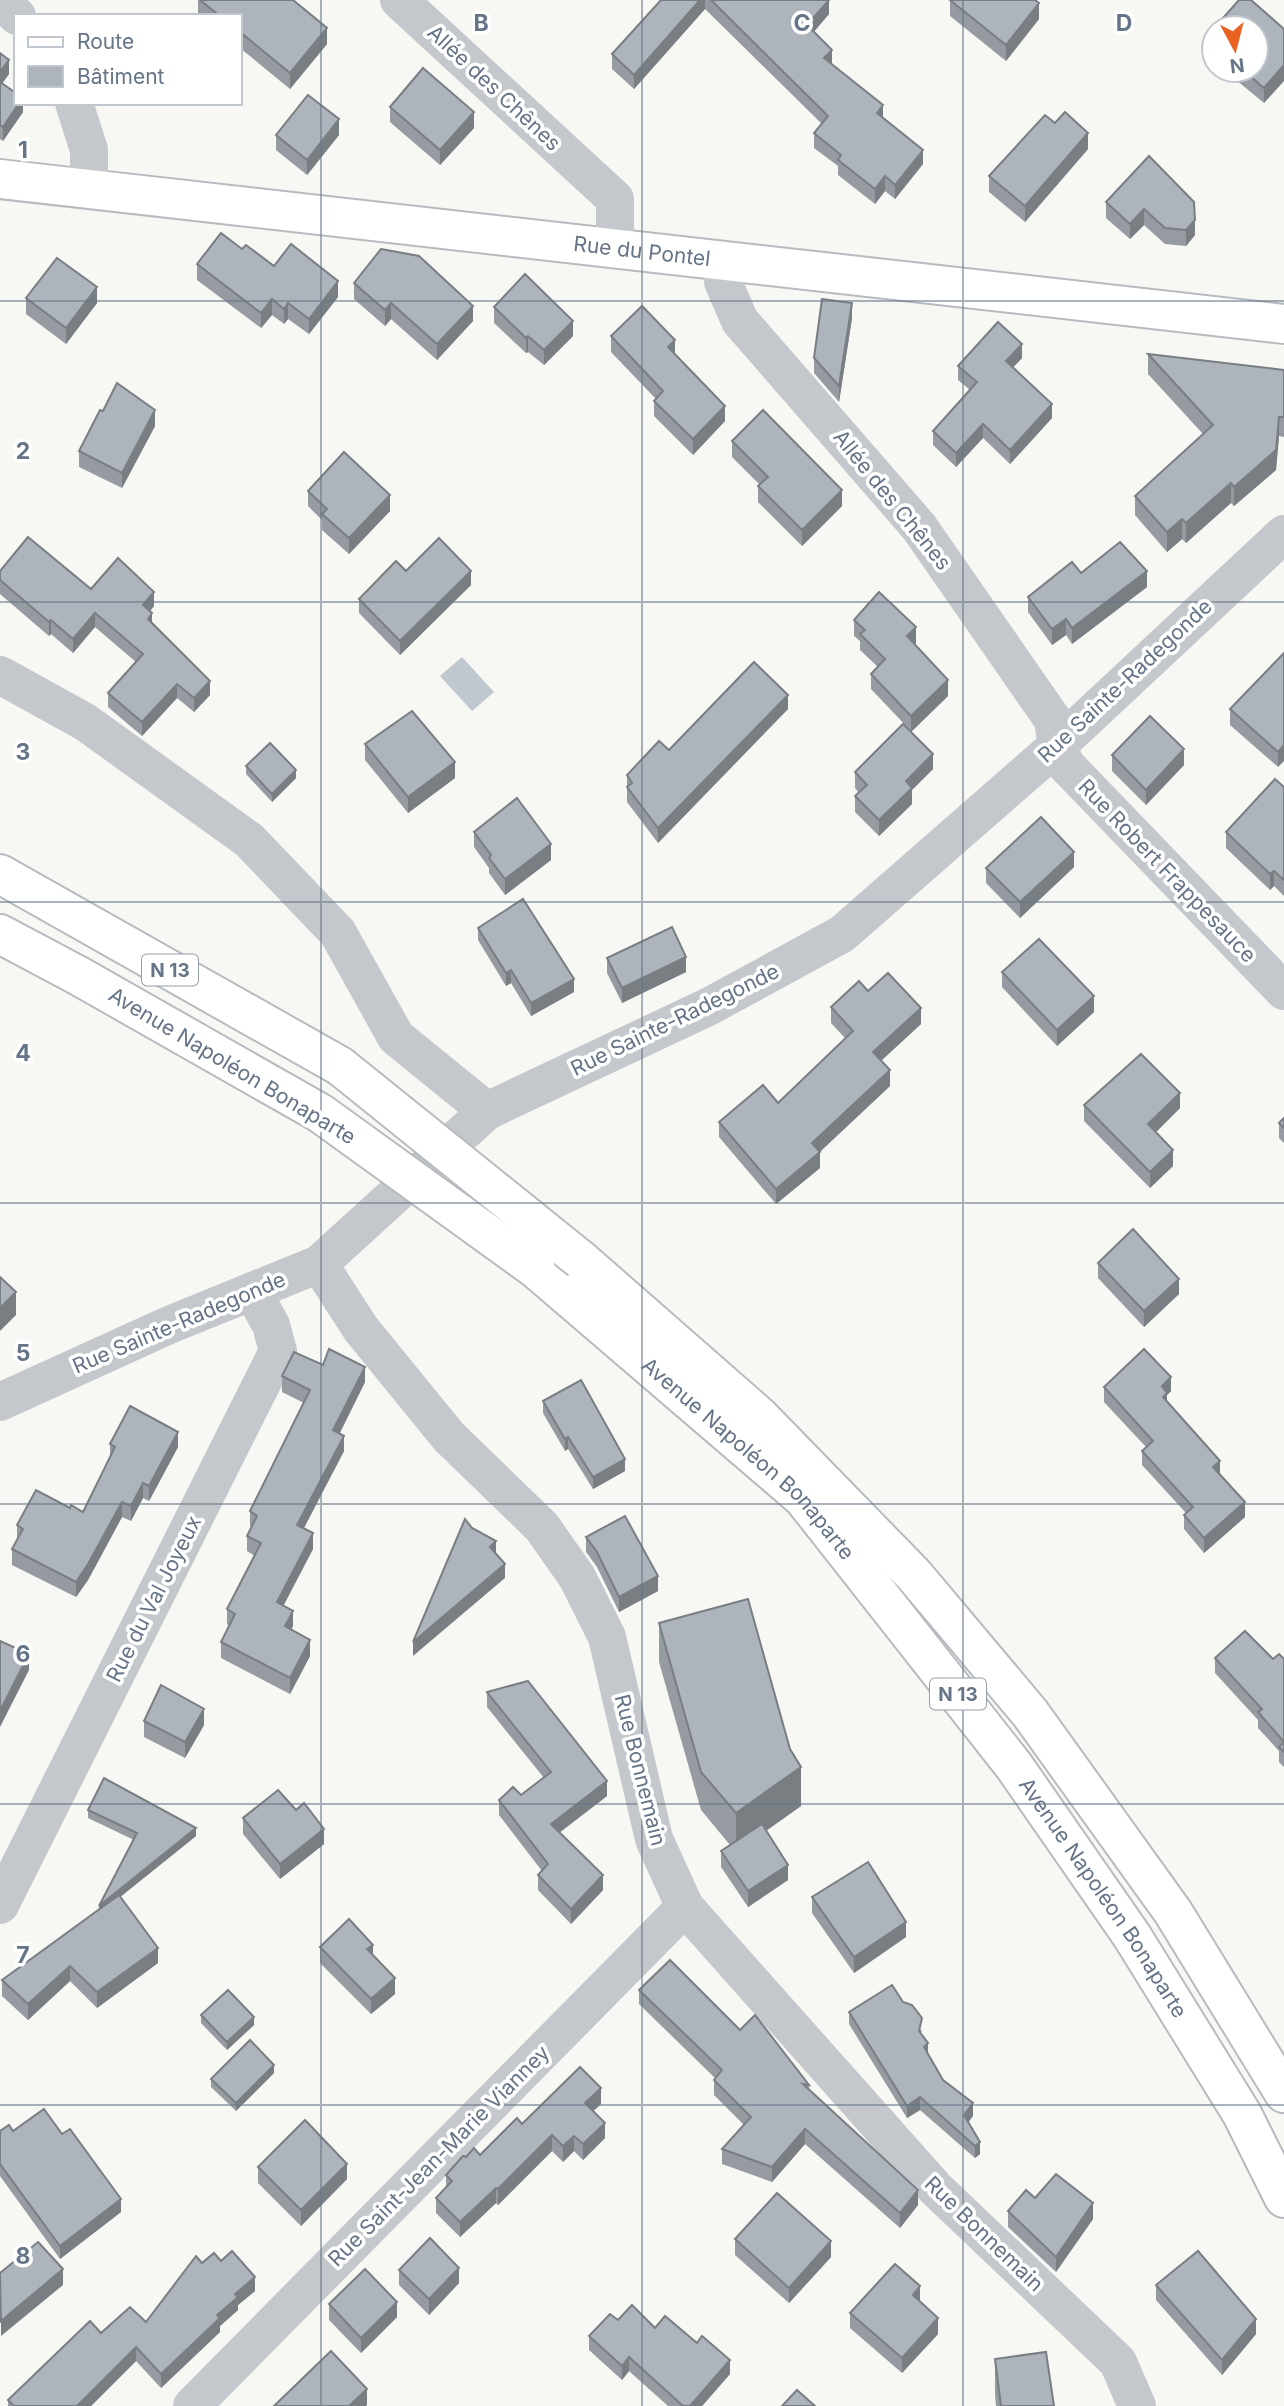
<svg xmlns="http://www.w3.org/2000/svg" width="1284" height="2406" font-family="Inter,sans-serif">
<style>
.water{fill:#bfc8ce}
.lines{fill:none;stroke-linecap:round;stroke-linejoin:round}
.major-casing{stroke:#b7bbbf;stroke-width:42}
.minor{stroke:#c4c7cb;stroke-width:38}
.major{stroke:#fff;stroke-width:38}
.major-bridge-casing{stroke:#b7bbbf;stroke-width:42;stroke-linecap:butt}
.major-bridge{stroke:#fff;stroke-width:38}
.wall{fill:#959ba1}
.shaded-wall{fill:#797e83}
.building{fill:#adb4bb;stroke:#797e83;stroke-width:2}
.grid{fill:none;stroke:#657486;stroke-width:2;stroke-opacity:0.55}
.labels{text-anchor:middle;stroke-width:7;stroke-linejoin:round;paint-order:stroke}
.shield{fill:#fff;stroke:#939eaa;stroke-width:2}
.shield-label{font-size:19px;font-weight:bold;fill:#657486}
.street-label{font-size:21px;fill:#657486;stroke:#fff}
.grid-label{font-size:23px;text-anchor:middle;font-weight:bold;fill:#657486;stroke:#fff;stroke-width:7;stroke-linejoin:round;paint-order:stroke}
</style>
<rect width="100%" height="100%" fill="#f7f7f4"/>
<polygon class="water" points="462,657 494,692 472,711 440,676"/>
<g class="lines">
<g class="major-casing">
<g id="major">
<path id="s1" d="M 0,179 L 1284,324"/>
<polyline points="0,874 340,1066"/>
<polyline points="0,934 79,976 320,1113"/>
<polyline points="581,1260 759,1416 914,1575 1030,1713 1173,1912 1284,2093"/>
<path id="s2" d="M 536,1269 L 803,1498 L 1014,1766 L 1132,1936 L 1242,2114 L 1284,2198"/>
</g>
</g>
<g class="minor">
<polyline points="0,0 17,16"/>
<polyline points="399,0 615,199 615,249"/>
<polyline points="74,103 89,150 89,189"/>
<polyline points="724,261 723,282 740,321 919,527 1053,720 1057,746 1066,765 1284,991"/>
<polyline points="0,675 85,722 249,840 338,933 396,1037 487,1111"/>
<polyline points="319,1264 361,1329 449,1437 542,1527 577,1577 607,1637 654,1839 685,1907 935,2188 1118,2362 1137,2406"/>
<polyline points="0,1402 169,1325 319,1264 487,1111 710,1006 842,934 1057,746 1284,534"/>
<polyline points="0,1905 278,1351 271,1325 252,1291"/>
<polyline points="192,2406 685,1907"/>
</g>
<use href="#major" class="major"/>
<g class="major-bridge-casing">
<g id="major-bridge">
<polyline points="340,1066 581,1260"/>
<polyline points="320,1113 536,1269"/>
</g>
</g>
<use href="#major-bridge" class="major-bridge"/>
</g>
<g class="wall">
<polygon points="198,0 293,0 327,44 290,89 240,48 240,16 200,16 198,14"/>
<polygon points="661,0 829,0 829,14 814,32 832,64 883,118 923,164 895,199 885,191 875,204 838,175 838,166 814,148 814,133 822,124 705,9 634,89 612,69 612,54"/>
<polygon points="950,0 1039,19 1006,61 950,16"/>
<polygon points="1223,18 1284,29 1264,103 1224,70 1256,70 1223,22"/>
<polygon points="1214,32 1214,61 1207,55 1207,40"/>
<polygon points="0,53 9,74 2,84 23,103 23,112 3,141 0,139"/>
<polygon points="390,107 474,128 440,165 390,122"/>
<polygon points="1055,123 1088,149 1025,222 989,192 989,176"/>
<polygon points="276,135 339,135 307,175 276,150"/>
<polygon points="1149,156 1195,235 1186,246 1165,244 1144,225 1130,239 1106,218 1106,202"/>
<polygon points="242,249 274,266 338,297 309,334 288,319 284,324 272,315 261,328 197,280 197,264"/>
<polygon points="354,283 473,321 437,360 391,319 385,326 354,299"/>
<polygon points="26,298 97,303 66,344 26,314"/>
<polygon points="494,307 573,336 544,365 528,352 526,353 494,323"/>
<polygon points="852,318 839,402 814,373 814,358"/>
<polygon points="611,336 675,354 725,421 693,455 654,416 654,401 656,399 611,352"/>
<polygon points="1148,354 1284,370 1284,437 1279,436 1276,470 1234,506 1231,503 1186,543 1182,539 1167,552 1135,515 1135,496 1203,434 1148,374"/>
<polygon points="1022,358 1013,367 1052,418 1010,464 983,438 956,467 933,445 933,431 970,390 958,380 958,366"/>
<polygon points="155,426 122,488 79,467 79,451"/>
<polygon points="732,441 842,506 802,546 758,502 758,486 760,485 732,457"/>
<polygon points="308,491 390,511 349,554 322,530 322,520 308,506"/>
<polygon points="0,571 91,589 154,606 150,611 152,623 210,695 194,712 177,698 142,736 108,707 108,693 136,662 95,627 73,653 51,634 49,636 0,594"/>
<polygon points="406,571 471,585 400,655 359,613 359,599"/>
<polygon points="1081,573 1147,587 1072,644 1066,635 1052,645 1028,612 1028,597"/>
<polygon points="854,620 916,643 915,644 948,696 911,732 933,769 912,790 912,804 879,836 855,812 855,796 859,793 855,788 855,772 910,730 871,689 871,674 878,667 860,650 860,641 854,636"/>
<polygon points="1284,653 1278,767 1230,725 1230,709"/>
<polygon points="788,709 658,843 627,802 627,775 669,750"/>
<polygon points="365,744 455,778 408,813 365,760"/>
<polygon points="1112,755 1184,765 1146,805 1112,771"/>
<polygon points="246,766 296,778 272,802 246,774"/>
<polygon points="1284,787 1284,896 1274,886 1270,890 1226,848 1226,832"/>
<polygon points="474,832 551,860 505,895 489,873 489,868 474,847"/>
<polygon points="1074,867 1020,918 986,883 986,868"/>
<polygon points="478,928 574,992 531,1016 511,983 506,986 478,940"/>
<polygon points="607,958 686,972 622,1003 607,973"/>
<polygon points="1002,972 1094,1012 1057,1046 1002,987"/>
<polygon points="868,991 921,1024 881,1061 890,1086 820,1152 820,1168 776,1204 719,1137 719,1122 778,1103 845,1038 831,1023 831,1007"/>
<polygon points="1084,1105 1180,1108 1156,1132 1173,1166 1150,1188 1084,1121"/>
<polygon points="1284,1118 1284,1143 1279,1138 1279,1123"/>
<polygon points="1098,1263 1179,1294 1144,1327 1098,1278"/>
<polygon points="282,1376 365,1382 340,1433 344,1451 304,1528 313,1549 283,1606 293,1626 291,1630 310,1656 290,1694 221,1658 221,1642 229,1626 227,1624 227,1609 255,1556 247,1551 247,1536 252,1527 250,1526 250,1511 304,1403 282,1392"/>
<polygon points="1104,1387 1171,1391 1167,1395 1167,1402 1220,1475 1245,1517 1204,1553 1184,1529 1184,1515 1186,1513 1142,1465 1142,1451 1146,1447 1104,1402"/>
<polygon points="543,1401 625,1471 593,1489 568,1449 565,1451 543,1413"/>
<polygon points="110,1444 178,1447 149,1501 143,1498 131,1521 122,1517 88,1580 76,1597 12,1565 12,1549 17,1540 17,1525 70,1508 83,1512 110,1458"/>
<polygon points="586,1537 658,1591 619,1612 597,1567 586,1552"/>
<polygon points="659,1623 801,1806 766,1831 788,1880 748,1907 721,1867 721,1851 730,1845 701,1810 659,1662"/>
<polygon points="1215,1658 1284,1659 1284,1767 1279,1762 1279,1751 1258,1728 1258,1720 1215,1673"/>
<polygon points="487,1692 607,1796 559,1833 603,1890 571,1924 538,1890 538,1875 542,1871 499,1815 499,1800 521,1795 544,1778 487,1707"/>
<polygon points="144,1721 204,1725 185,1758 144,1737"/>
<polygon points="88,1810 196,1836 120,1897 158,1963 97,2008 70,1981 28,2020 2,1996 2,1980 99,1909 134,1840 88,1818"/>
<polygon points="296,1810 324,1844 280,1879 243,1834 243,1818"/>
<polygon points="812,1897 906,1937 854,1973 812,1913"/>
<polygon points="320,1947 395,1994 371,2014 320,1963"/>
<polygon points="639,1990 740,2030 809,2085 809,2090 918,2205 900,2228 805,2144 772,2182 722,2164 722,2149 744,2125 714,2095 714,2080 715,2078 639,2004"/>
<polygon points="849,2012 922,2030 921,2033 928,2055 943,2080 973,2116 968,2122 980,2154 975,2158 920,2110 907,2118 849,2024"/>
<polygon points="201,2015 254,2025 227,2050 201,2023"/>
<polygon points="274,2073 236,2111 211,2087 211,2079"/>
<polygon points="601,2104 593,2111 605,2138 583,2160 574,2151 563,2162 552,2151 498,2205 496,2203 460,2237 436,2213 436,2198 446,2187 446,2175 466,2157 480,2155 522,2124"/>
<polygon points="0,2131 62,2134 121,2212 60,2259 0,2176"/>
<polygon points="258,2167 347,2179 301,2226 258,2183"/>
<polygon points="1035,2198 1093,2219 1056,2272 1008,2227 1008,2211"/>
<polygon points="735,2239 831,2257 789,2303 735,2255"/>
<polygon points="221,2261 255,2291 238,2305 238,2310 220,2326 220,2332 161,2388 136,2361 91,2406 8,2406 8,2400 101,2333 146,2322 202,2263"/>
<polygon points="399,2270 459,2283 429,2315 399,2285"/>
<polygon points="1156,2285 1256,2334 1222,2375 1156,2300"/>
<polygon points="920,2302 938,2334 902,2373 850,2328 850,2313"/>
<polygon points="329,2304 397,2317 361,2353 329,2320"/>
<polygon points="618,2320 655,2328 730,2374 702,2406 668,2406 629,2371 622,2380 589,2350 589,2336"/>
<polygon points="995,2359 1054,2406 996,2406 995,2394"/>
</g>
<g class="shaded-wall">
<polygon points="700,0 705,0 705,9 634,89 634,75"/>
<polygon points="829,0 829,14 807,39 807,25"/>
<polygon points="1039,3 1039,19 1006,61 1006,45"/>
<polygon points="327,28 327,44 290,89 290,73"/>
<polygon points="832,50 832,64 824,58"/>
<polygon points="9,60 9,74 0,86 0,72"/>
<polygon points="1284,65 1284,81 1264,103 1264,88"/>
<polygon points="19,103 23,103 23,112 3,141 3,127"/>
<polygon points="883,105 883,119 877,113"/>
<polygon points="474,112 474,128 440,165 440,150"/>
<polygon points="339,119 339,135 307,175 307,160"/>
<polygon points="1088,133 1088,149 1025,222 1025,206"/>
<polygon points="923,150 923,164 895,199 895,185"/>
<polygon points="885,176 885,191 875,204 875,189"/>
<polygon points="1144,209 1144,225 1130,239 1130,224"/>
<polygon points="1195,220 1195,235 1186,246 1186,230"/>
<polygon points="338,281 338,297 309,334 309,319"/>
<polygon points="97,287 97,303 66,344 66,328"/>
<polygon points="272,299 272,315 261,328 261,313"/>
<polygon points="288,303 288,319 284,324 284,309"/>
<polygon points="391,303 391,319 385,326 385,310"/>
<polygon points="852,303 852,318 839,402 839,386"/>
<polygon points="473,306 473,321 437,360 437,344"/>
<polygon points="573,321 573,336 544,365 544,350"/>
<polygon points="528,336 528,352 526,353 526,338"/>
<polygon points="675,340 675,355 668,347"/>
<polygon points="1022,344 1022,358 1006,375 1006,361"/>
<polygon points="1052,404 1052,418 1010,464 1010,450"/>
<polygon points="725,406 725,421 693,455 693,439"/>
<polygon points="155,410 155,426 122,488 122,473"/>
<polygon points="1279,417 1279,436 1276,470 1234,506 1234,487"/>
<polygon points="983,424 983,438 956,467 956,453"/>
<polygon points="1231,483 1231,503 1186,543 1186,523"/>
<polygon points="842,490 842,506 802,546 802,530"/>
<polygon points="390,495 390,511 349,554 349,538"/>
<polygon points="1182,519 1182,539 1167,552 1167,532"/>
<polygon points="471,571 471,585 400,655 400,641"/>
<polygon points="1147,571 1147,587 1072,644 1072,628"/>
<polygon points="154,592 154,606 143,619 143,605"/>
<polygon points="95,613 95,627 73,653 73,639"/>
<polygon points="152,613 152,627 148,619"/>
<polygon points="1066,619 1066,635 1052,645 1052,629"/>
<polygon points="51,620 51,634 49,636 49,622"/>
<polygon points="916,627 916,643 907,652 907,636"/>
<polygon points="948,680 948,696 911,732 911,716"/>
<polygon points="210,681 210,695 194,712 194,698"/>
<polygon points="177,684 177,698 142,736 142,722"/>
<polygon points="788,695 788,709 658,843 658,828"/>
<polygon points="1284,745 1284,761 1278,767 1278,752"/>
<polygon points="1184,749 1184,765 1146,805 1146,790"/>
<polygon points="933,754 933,769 912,790 912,804 879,836 879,820 906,781"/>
<polygon points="455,762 455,778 408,813 408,797"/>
<polygon points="296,770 296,778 272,802 272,794"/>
<polygon points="551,844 551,860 505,895 505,879"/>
<polygon points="1074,852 1074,867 1020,918 1020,902"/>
<polygon points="1274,871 1274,886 1270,890 1270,874"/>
<polygon points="686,957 686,972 622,1003 622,988"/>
<polygon points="511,970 511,983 506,986 506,973"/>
<polygon points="574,979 574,992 531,1016 531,1003"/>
<polygon points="1094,996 1094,1012 1057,1046 1057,1030"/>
<polygon points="921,1008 921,1024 873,1068 873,1052"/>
<polygon points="890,1070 890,1086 815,1156 820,1152 820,1168 776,1204 776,1189 812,1143"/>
<polygon points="1180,1093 1180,1108 1148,1140 1148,1124"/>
<polygon points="1173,1150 1173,1166 1150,1188 1150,1172"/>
<polygon points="1179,1279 1179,1294 1144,1327 1144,1311"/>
<polygon points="16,1292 16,1315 0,1331 0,1308"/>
<polygon points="365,1367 365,1382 333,1446 333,1430"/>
<polygon points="1171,1377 1171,1391 1167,1395 1167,1407 1163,1411 1162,1386"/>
<polygon points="178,1432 178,1447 149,1501 149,1486"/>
<polygon points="344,1436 344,1451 297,1541 297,1525"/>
<polygon points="568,1437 568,1449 565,1451 565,1439"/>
<polygon points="625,1459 625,1471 593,1489 593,1477"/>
<polygon points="1220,1461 1220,1475 1213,1467"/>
<polygon points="143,1483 143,1498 131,1521 131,1506"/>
<polygon points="122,1502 122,1517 88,1580 76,1597 76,1582"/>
<polygon points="1245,1502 1245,1517 1204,1553 1204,1538"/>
<polygon points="313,1533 313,1549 277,1618 277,1602"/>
<polygon points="496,1541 496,1555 490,1547"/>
<polygon points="505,1564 505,1578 413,1656 413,1642"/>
<polygon points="658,1576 658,1591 619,1612 619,1597"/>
<polygon points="293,1611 293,1626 285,1642 285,1626"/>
<polygon points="310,1640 310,1656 290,1694 290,1678"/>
<polygon points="29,1654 29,1670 0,1727 0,1711"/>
<polygon points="204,1709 204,1725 185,1758 185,1742"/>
<polygon points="801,1767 801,1806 736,1852 736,1813"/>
<polygon points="607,1781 607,1796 551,1839 551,1824"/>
<polygon points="196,1828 196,1836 99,1914 99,1906"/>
<polygon points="324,1829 324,1844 280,1879 280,1864"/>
<polygon points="788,1865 788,1880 748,1907 748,1891"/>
<polygon points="603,1875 603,1890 571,1924 571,1909"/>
<polygon points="906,1922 906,1937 854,1973 854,1957"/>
<polygon points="373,1945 373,1960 367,1949"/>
<polygon points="158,1948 158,1963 97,2008 97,1992"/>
<polygon points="70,1966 70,1981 28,2020 28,2004"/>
<polygon points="395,1978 395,1994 371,2014 371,1999"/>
<polygon points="254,2017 254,2025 227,2050 227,2042"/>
<polygon points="928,2043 928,2056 924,2047"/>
<polygon points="274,2065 274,2073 236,2111 236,2103"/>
<polygon points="601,2088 601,2104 585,2119 585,2103"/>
<polygon points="920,2097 920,2110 907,2118 907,2106"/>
<polygon points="973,2103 973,2116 964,2128 964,2115"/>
<polygon points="605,2123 605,2138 583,2160 583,2144"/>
<polygon points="805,2129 805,2144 772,2182 772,2167"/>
<polygon points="552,2135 552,2151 498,2205 498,2189"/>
<polygon points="574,2136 574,2151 563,2162 563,2146"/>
<polygon points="980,2142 980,2154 975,2158 975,2146"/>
<polygon points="347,2164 347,2179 301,2226 301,2210"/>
<polygon points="496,2188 496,2203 460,2237 460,2222"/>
<polygon points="918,2190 918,2205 900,2228 900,2213"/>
<polygon points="121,2199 121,2212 60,2259 60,2246"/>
<polygon points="1093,2203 1093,2219 1056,2272 1056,2257"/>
<polygon points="831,2241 831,2257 789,2303 789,2288"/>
<polygon points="459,2268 459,2283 429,2315 429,2299"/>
<polygon points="63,2269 63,2285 1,2336 1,2321"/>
<polygon points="255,2277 255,2291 238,2305 238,2310 220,2326 220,2332 161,2388 161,2374 217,2315 235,2294"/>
<polygon points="920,2286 920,2302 913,2295"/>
<polygon points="397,2302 397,2317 361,2353 361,2338"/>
<polygon points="938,2318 938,2334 902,2373 902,2358"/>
<polygon points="1256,2319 1256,2334 1222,2375 1222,2360"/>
<polygon points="136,2347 136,2361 91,2406 77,2406"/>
<polygon points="629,2357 629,2371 622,2380 622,2366"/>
<polygon points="730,2360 730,2374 702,2406 690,2406"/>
<polygon points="367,2389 367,2405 366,2406 349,2406"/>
</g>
<g class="building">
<polygon points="200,0 293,0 327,28 290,73 240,32 240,16 220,16"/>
<polygon points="661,0 700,0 634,75 612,54"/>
<polygon points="711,0 829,0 807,25 832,50 824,58 883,105 877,113 923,150 895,185 885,176 875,189 838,160 841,155 814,133 828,116"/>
<polygon points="950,0 1035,0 1039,3 1006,45"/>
<polygon points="1239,0 1251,0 1284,29 1284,65 1264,88 1243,70 1256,70 1256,28 1218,28 1225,20 1223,18"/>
<polygon points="1214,32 1214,46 1207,40"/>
<polygon points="0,53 9,60 0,72"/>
<polygon points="423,68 474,112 440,150 390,107"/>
<polygon points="0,82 16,93 16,103 19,103 3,127 0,125"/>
<polygon points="308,95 339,119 307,160 276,135"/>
<polygon points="1065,112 1088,133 1025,206 989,176 1045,115 1055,123"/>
<polygon points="1149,156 1194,202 1195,220 1186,230 1165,228 1144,209 1130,224 1106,202"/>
<polygon points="221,233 242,249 246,245 274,266 291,244 338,281 309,319 288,303 284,309 272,299 261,313 197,264"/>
<polygon points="381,249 419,256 473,306 437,344 391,303 385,310 354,283"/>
<polygon points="57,258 97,287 66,328 26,298"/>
<polygon points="525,274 573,321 544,350 528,336 526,338 494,307"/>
<polygon points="822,299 852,303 839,386 814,358"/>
<polygon points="642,306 675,340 668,347 725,406 693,439 654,401 663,391 611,336"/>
<polygon points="998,322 1022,344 1006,361 1052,404 1010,450 983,424 956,453 933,431 977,382 958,366"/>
<polygon points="1148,354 1284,370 1284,417 1279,417 1276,450 1234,487 1231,483 1186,523 1182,519 1167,532 1135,496 1213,425"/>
<polygon points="117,383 155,410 122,473 79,451 100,410 103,411"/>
<polygon points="763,410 842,490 802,530 758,486 768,477 732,441"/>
<polygon points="344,452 390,495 349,538 322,514 327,509 308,491"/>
<polygon points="28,537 91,589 118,558 154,592 143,605 152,613 148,619 210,681 194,698 177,684 142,722 108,693 143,654 95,613 73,639 51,620 49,622 0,580 0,571"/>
<polygon points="439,538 471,571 400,641 359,599 396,561 406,571"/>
<polygon points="1120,542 1147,571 1072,628 1066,619 1052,629 1028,597 1072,562 1081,573"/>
<polygon points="879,592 916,627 907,636 948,680 911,716 871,674 885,659 860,634 865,630 854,620"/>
<polygon points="1284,653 1284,745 1278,752 1230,709"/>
<polygon points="754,662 788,695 658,828 627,787 632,783 627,775 659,741 669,750"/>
<polygon points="412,711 455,762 408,797 365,744"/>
<polygon points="1150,716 1184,749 1146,790 1112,755"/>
<polygon points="903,724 933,754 906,781 912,788 879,820 855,796 867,785 855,772"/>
<polygon points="270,743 296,770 272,794 246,766"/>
<polygon points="1275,779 1284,787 1284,880 1274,871 1270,874 1226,832"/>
<polygon points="517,798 551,844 505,879 489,858 491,855 474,832"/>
<polygon points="1041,817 1074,852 1020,902 986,868"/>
<polygon points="523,899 574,979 531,1003 511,970 506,973 478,928"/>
<polygon points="672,927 686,957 622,988 607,958"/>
<polygon points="1039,939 1094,996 1057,1030 1002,972"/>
<polygon points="888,973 921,1008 873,1052 890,1070 812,1143 820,1152 776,1189 719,1122 763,1085 778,1103 853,1031 831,1007 859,981 868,991"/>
<polygon points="1141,1054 1180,1093 1148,1124 1173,1150 1150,1172 1084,1105"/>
<polygon points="1284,1118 1284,1128 1279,1123"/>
<polygon points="1133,1229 1179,1279 1144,1311 1098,1263"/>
<polygon points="0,1277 16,1292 0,1308"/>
<polygon points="329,1349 365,1367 333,1430 344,1436 297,1525 313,1533 277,1602 293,1611 285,1626 310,1640 290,1678 221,1642 235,1614 227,1609 261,1543 247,1536 257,1516 250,1511 310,1390 282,1376 294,1352 323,1365"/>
<polygon points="1144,1349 1171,1377 1162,1386 1167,1393 1163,1397 1220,1461 1213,1467 1245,1502 1204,1538 1184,1515 1193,1507 1142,1451 1153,1441 1104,1387"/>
<polygon points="581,1380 625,1459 593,1477 568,1437 565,1439 543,1401"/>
<polygon points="130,1406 178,1432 149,1486 143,1483 131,1506 122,1502 88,1564 76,1582 12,1549 23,1529 17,1525 36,1490 70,1508 71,1505 83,1512 115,1447 110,1444"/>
<polygon points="625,1516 658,1576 619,1597 597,1552 586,1537"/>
<polygon points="465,1519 472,1528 496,1541 490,1547 505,1564 413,1642"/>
<polygon points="748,1599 790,1749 801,1767 736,1813 701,1772 659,1623"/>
<polygon points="1245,1631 1273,1659 1279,1654 1284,1659 1284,1752 1279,1747 1284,1742 1258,1712 1262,1709 1215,1658"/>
<polygon points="0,1641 29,1654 0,1711"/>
<polygon points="528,1681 607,1781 551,1824 603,1875 571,1909 538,1875 548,1864 499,1800 513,1787 521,1795 551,1772 487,1692"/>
<polygon points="161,1685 204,1709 185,1742 144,1721"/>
<polygon points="104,1778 196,1828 99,1906 137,1833 88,1810"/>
<polygon points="278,1790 296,1810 304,1803 324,1829 280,1864 243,1818"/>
<polygon points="762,1824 788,1865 748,1891 721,1851"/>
<polygon points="868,1862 906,1922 854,1957 812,1897"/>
<polygon points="119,1895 158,1948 97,1992 70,1966 28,2004 2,1980"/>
<polygon points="349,1919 373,1945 367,1949 395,1978 371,1999 320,1947"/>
<polygon points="670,1960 740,2030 755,2015 809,2085 803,2084 918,2190 900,2213 805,2129 772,2167 722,2149 751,2117 714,2080 722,2070 639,1990"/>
<polygon points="892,1985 903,2002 912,2005 922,2018 919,2031 928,2043 924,2047 943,2080 973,2103 964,2115 980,2142 975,2146 920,2097 907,2106 849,2012"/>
<polygon points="228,1990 254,2017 227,2042 201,2015"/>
<polygon points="250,2040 274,2065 236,2103 211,2079"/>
<polygon points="580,2067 601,2088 585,2103 605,2123 583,2144 574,2136 563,2146 552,2135 498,2189 496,2188 460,2222 436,2198 452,2181 446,2175 463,2156 466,2157 474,2148 480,2155 517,2118 522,2124"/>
<polygon points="44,2109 62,2134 70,2129 121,2199 60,2246 0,2164 0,2131 9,2125 13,2131"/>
<polygon points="305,2120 347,2164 301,2210 258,2167"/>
<polygon points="1056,2174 1093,2203 1056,2257 1008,2211 1026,2190 1035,2198"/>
<polygon points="777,2193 831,2241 789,2288 735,2239"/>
<polygon points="430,2238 459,2268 429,2299 399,2270"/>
<polygon points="38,2242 63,2269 1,2321 0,2273"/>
<polygon points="232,2251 255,2277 235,2294 238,2297 217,2315 220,2318 161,2374 136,2347 77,2406 14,2406 8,2400 90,2321 101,2333 130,2307 146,2322 196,2256 202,2263 214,2253 221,2261"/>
<polygon points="1198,2251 1256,2319 1222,2360 1156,2285"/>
<polygon points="895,2264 920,2286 913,2295 938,2318 902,2358 850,2313"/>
<polygon points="365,2269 397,2302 361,2338 329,2304"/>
<polygon points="632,2305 655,2328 665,2316 697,2343 702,2336 730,2360 690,2406 683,2406 629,2357 622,2366 589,2336 610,2314 618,2320"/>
<polygon points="331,2351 367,2389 349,2406 274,2406"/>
<polygon points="1046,2352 1054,2406 1001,2406 995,2359"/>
<polygon points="797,2390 815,2406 782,2406"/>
</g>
<path class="grid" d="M 321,0 L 321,2406M 642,0 L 642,2406M 963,0 L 963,2406M 0,301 L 1284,301M 0,602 L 1284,602M 0,902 L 1284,902M 0,1203 L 1284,1203M 0,1504 L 1284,1504M 0,1804 L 1284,1804M 0,2105 L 1284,2105"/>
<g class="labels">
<g class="shield">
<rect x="142" y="954.5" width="56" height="31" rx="5"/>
<rect x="930" y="1678.5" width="56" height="31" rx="5"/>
</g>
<g class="shield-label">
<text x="170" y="977">N 13</text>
<text x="958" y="1701">N 13</text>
</g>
<g class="street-label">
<text transform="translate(494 88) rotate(43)" y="7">Allée des Chênes</text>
<text dy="7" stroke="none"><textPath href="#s1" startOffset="646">Rue du Pontel</textPath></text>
<text transform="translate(892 500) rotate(51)" y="7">Allée des Chênes</text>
<text transform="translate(1125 681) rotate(-43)" y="7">Rue Sainte-Radegonde</text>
<text transform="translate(1167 871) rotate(46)" y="7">Rue Robert Frappesauce</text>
<text transform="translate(675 1020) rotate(-26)" y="7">Rue Sainte-Radegonde</text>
<text transform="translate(232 1066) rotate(31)" y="7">Avenue Napoléon Bonaparte</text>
<text transform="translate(179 1323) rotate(-23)" y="7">Rue Sainte-Radegonde</text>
<text dy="7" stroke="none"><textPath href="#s2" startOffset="285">Avenue Napoléon Bonaparte</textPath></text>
<text transform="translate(154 1599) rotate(-63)" y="7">Rue du Val Joyeux</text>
<text transform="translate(640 1770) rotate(76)" y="7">Rue Bonnemain</text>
<text dy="7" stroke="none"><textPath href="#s2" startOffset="852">Avenue Napoléon Bonaparte</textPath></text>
<text transform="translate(439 2156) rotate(-45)" y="7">Rue Saint-Jean-Marie Vianney</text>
<text transform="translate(984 2234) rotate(44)" y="7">Rue Bonnemain</text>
</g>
</g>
<g class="grid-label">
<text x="481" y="31">B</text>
<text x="802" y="31">C</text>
<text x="1124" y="31">D</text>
<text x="23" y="158">1</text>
<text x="23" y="459">2</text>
<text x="23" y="760">3</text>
<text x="23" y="1061">4</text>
<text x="23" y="1361">5</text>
<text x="23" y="1662">6</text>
<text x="23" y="1963">7</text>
<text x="23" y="2264">8</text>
</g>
<rect x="14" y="14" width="228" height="91" fill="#ffffff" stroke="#c1c7cf" stroke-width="2"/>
<rect x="28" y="37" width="35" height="10" fill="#ffffff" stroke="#c1c7cf" stroke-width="2"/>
<text x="77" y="49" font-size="21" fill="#657486">Route</text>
<rect x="28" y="66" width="35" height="21" fill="#adb4bb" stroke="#c1c7cf" stroke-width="2"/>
<text x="77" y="84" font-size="21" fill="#657486">Bâtiment</text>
<g transform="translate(1235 49) rotate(173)"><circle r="33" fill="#ffffff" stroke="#c1c7cf" stroke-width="2"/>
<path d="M0-5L12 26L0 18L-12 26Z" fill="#ea6221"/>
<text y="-10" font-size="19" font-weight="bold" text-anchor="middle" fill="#657486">N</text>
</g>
</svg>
